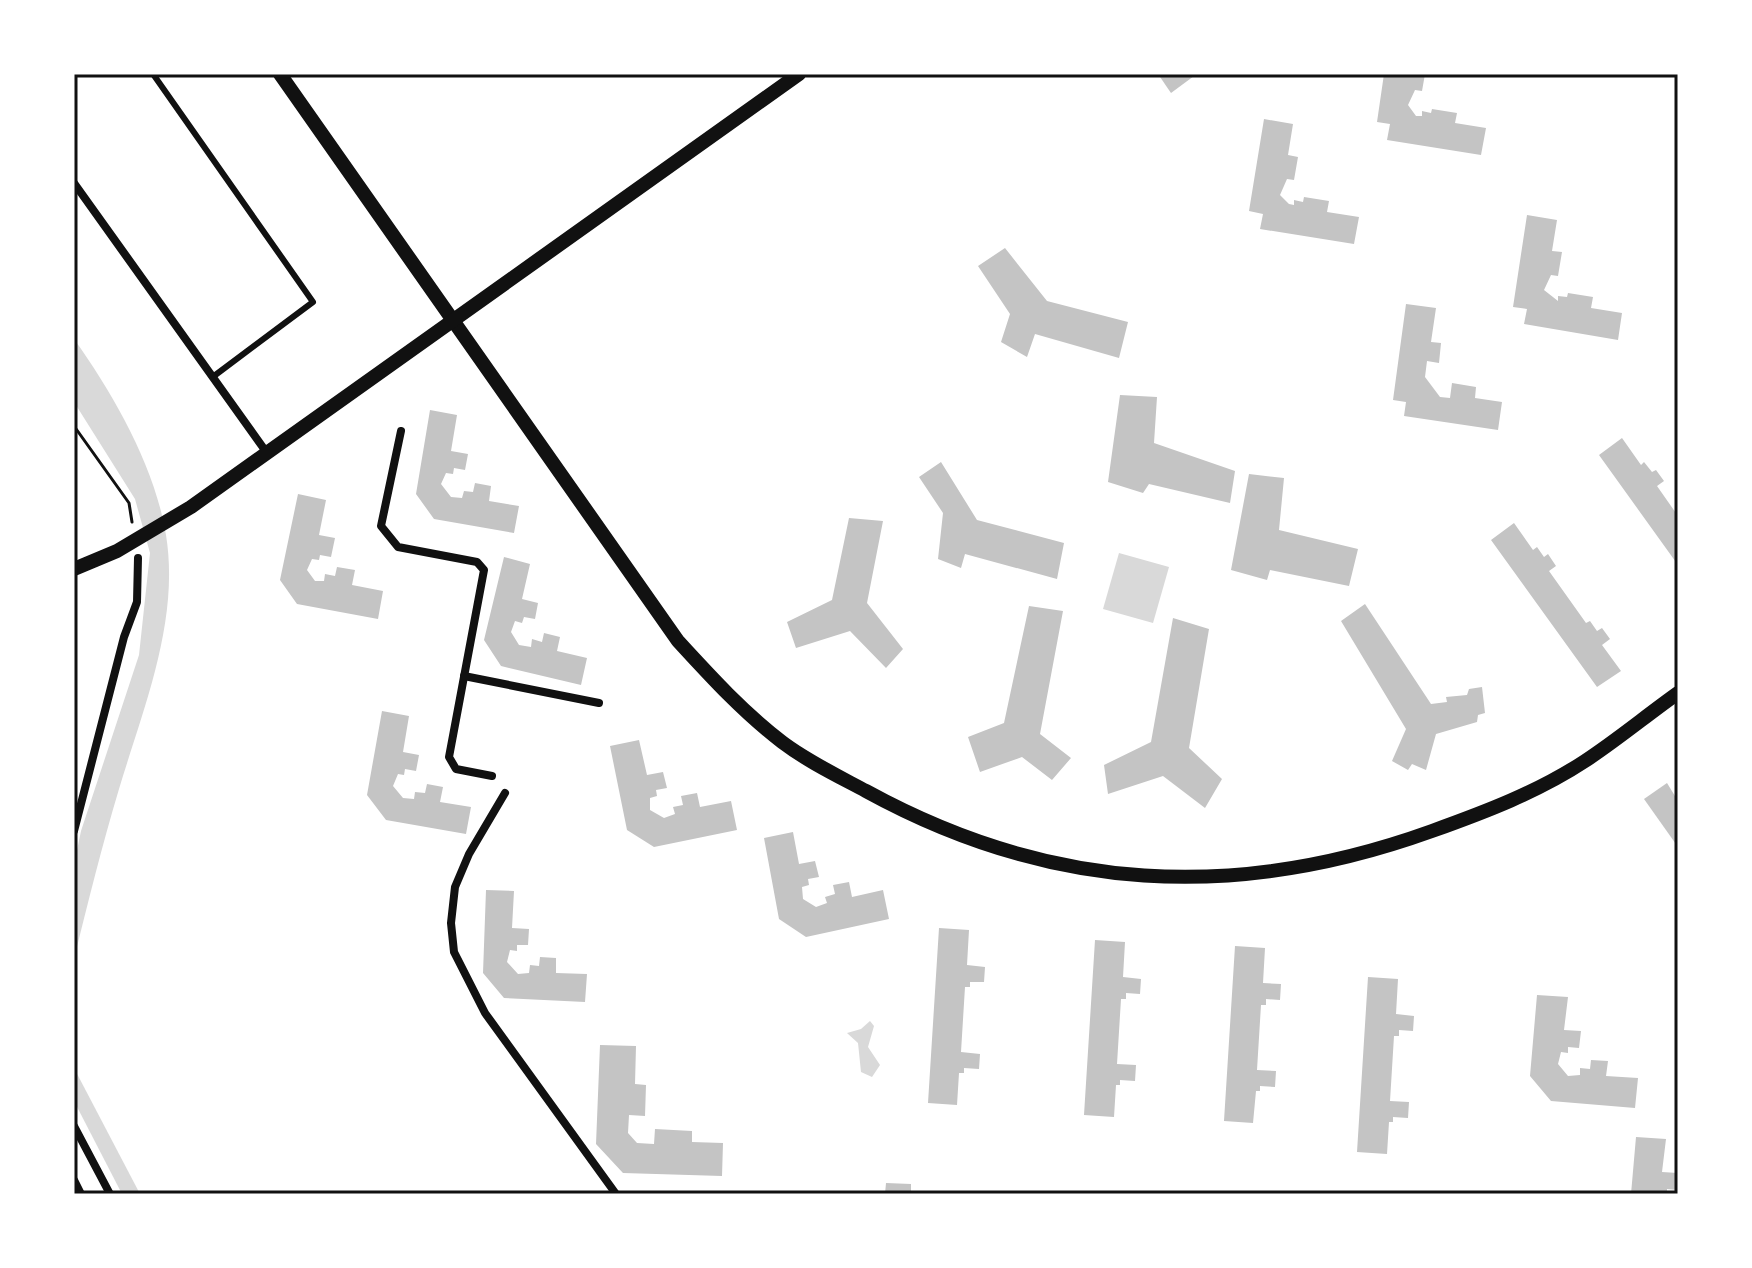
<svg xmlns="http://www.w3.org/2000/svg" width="1752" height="1268" font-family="Rubik,sans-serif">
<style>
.water{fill:#d9d9d9}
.building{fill:#c4c4c4}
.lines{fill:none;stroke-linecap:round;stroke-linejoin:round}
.path{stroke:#111;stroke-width:3}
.service{stroke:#111;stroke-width:6}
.minor{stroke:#111;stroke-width:8}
.tertiary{stroke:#111;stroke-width:14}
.neatline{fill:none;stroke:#111;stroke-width:3}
</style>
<rect width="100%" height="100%" fill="#fff"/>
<g class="water">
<path d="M 74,339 C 114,395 155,467 166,535 C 180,621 143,709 119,789 C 102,846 88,902 74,959 L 74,865 L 81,831 L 139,655 L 150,553 L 135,499 L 74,402 Z"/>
<polygon points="1119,553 1169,567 1153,623 1103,609"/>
<polygon points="870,1021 874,1026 868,1047 880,1065 872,1077 861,1072 858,1043 847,1033 861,1029"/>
<polygon points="74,1068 140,1194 122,1194 74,1101"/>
</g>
<g class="building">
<polygon points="1158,74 1192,74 1194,76 1171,93"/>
<polygon points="1384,74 1425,74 1422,91 1415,90 1408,105 1416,116 1422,116 1422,111 1431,113 1432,109 1457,113 1455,123 1486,128 1481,155 1387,140 1390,124 1377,122"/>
<polygon points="1264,119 1293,124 1288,155 1298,157 1294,180 1287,179 1280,195 1289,204 1294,205 1294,200 1303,202 1304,197 1329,201 1327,212 1359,217 1354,244 1260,229 1263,214 1249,211"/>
<polygon points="1527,215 1557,220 1552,251 1562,252 1558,276 1551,275 1544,290 1558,301 1558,296 1567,297 1568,293 1593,297 1591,308 1622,313 1618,340 1524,324 1527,309 1513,307"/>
<polygon points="1005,248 1047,301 1128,322 1119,358 1035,334 1027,357 1001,342 1010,314 978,266"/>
<polygon points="1406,304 1436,308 1431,342 1441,343 1439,363 1427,361 1425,377 1440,397 1450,398 1452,383 1476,387 1475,398 1502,402 1498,430 1404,416 1406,402 1393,400"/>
<polygon points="1120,395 1157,397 1154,443 1235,471 1230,503 1149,484 1143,493 1108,482"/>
<polygon points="430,410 457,415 451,451 468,454 465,470 454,468 453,474 446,473 441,484 451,497 462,498 464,491 473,492 475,483 491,486 489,501 519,506 514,533 434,519 416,494"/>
<polygon points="1622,438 1641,465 1644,462 1652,472 1656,470 1664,481 1657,486 1678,516 1678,565 1599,455"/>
<polygon points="941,462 977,520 1064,543 1057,579 965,554 961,568 938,559 943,513 919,477"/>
<polygon points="1249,474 1284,478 1279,530 1358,549 1349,586 1270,570 1267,580 1231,570"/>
<polygon points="298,494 326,500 319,535 335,538 331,557 320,555 319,560 312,559 307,570 315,581 324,581 325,574 335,576 337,567 355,570 352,585 383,591 378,619 297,604 280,580"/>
<polygon points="849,518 883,521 867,603 903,649 886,668 850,631 796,648 787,622 832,600"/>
<polygon points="1514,523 1533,550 1537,547 1544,557 1548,554 1556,566 1549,571 1586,623 1590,621 1597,631 1602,628 1610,639 1602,645 1621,671 1597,687 1491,540"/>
<polygon points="504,557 530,564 522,599 538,603 535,619 524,617 522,623 515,621 511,632 519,645 531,647 532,639 542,642 544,633 560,637 557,651 587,658 581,685 501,666 484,640"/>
<polygon points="1365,604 1431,704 1447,702 1446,697 1467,695 1469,689 1482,687 1485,713 1478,715 1477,722 1436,734 1426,770 1412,764 1408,770 1392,761 1406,729 1341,621"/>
<polygon points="1029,606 1063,611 1040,734 1071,758 1052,780 1022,757 980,772 968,737 1004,723"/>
<polygon points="1173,618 1209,629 1189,748 1222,779 1205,808 1163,776 1108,794 1104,765 1151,742"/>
<polygon points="382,711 409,716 403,752 419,755 416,771 405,769 404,775 398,774 393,786 403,798 414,799 415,792 425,793 427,784 443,787 440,802 471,807 466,834 386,820 367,795"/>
<polygon points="639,740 647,775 663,772 667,788 656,790 657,796 650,798 650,810 664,818 675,814 673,807 683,805 681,796 697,793 700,807 731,801 737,830 654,847 627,830 610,746"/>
<polygon points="1667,783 1678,801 1678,847 1644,799"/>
<polygon points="793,832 799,864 815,861 819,877 808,879 809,885 802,887 803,899 816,907 827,903 825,897 835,894 833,885 849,882 852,897 883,890 889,919 806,937 779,919 764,838"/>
<polygon points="486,890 514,891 512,928 529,929 528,945 517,945 517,951 510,950 507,962 518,974 529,973 530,965 539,966 540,957 556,958 556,973 587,974 585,1002 504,998 483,973"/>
<polygon points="939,928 969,930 967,965 985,967 984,982 970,982 970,987 965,987 961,1052 980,1054 979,1069 964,1068 964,1073 959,1073 957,1105 928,1103"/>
<polygon points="1095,940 1125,942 1123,977 1141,979 1140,994 1126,993 1126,999 1121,999 1117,1064 1136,1065 1135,1081 1120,1080 1120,1085 1116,1085 1114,1117 1084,1115"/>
<polygon points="1235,946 1265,948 1263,983 1281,984 1280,1000 1266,999 1266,1005 1261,1005 1257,1070 1276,1071 1275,1087 1260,1086 1260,1091 1256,1091 1253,1123 1224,1121"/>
<polygon points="1368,977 1398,979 1396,1014 1414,1016 1413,1031 1399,1030 1399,1036 1394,1036 1390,1101 1409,1102 1408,1118 1393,1117 1393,1122 1389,1122 1387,1154 1357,1152"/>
<polygon points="1537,995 1568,997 1564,1030 1581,1031 1579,1048 1568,1047 1568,1053 1561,1052 1558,1064 1568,1076 1580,1075 1580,1068 1590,1069 1591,1060 1608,1061 1606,1076 1638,1078 1635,1108 1551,1101 1530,1076"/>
<polygon points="600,1045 636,1046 635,1084 646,1085 645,1116 629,1115 628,1133 637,1143 654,1144 655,1129 692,1131 692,1142 723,1143 722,1176 623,1173 596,1144"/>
<polygon points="1636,1137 1666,1139 1662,1172 1678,1173 1678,1190 1667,1189 1667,1194 1631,1194"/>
<polygon points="886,1183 911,1184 911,1194 885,1194"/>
</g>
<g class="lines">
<polyline class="path" points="74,426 129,503 132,522"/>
<polyline class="service" points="153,74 313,302 214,376"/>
<g class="minor">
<polyline points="74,183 267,453"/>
<polyline points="401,431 381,526 398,547 477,562 484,570 449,757 456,769 492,776"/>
<polyline points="464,676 599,703"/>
<polyline points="505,793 469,854 455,887 451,923 454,952 485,1013 616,1194"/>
<polyline points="74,831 124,637 137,602 138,558"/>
<polyline points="74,1126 110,1194"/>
<polyline points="74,1180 81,1194"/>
</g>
<g class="tertiary">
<path d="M 280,74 L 678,641 C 711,677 743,712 782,742 C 807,761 838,776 866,791 C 1050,892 1235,902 1432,831 C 1485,812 1538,792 1585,761 C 1617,740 1647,715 1678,693"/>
<polyline points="74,569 117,551 191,507 799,74"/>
</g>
</g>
<rect width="1752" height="1268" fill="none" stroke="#ffffff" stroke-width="152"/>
<rect x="76" y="76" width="1600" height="1116" class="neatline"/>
</svg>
